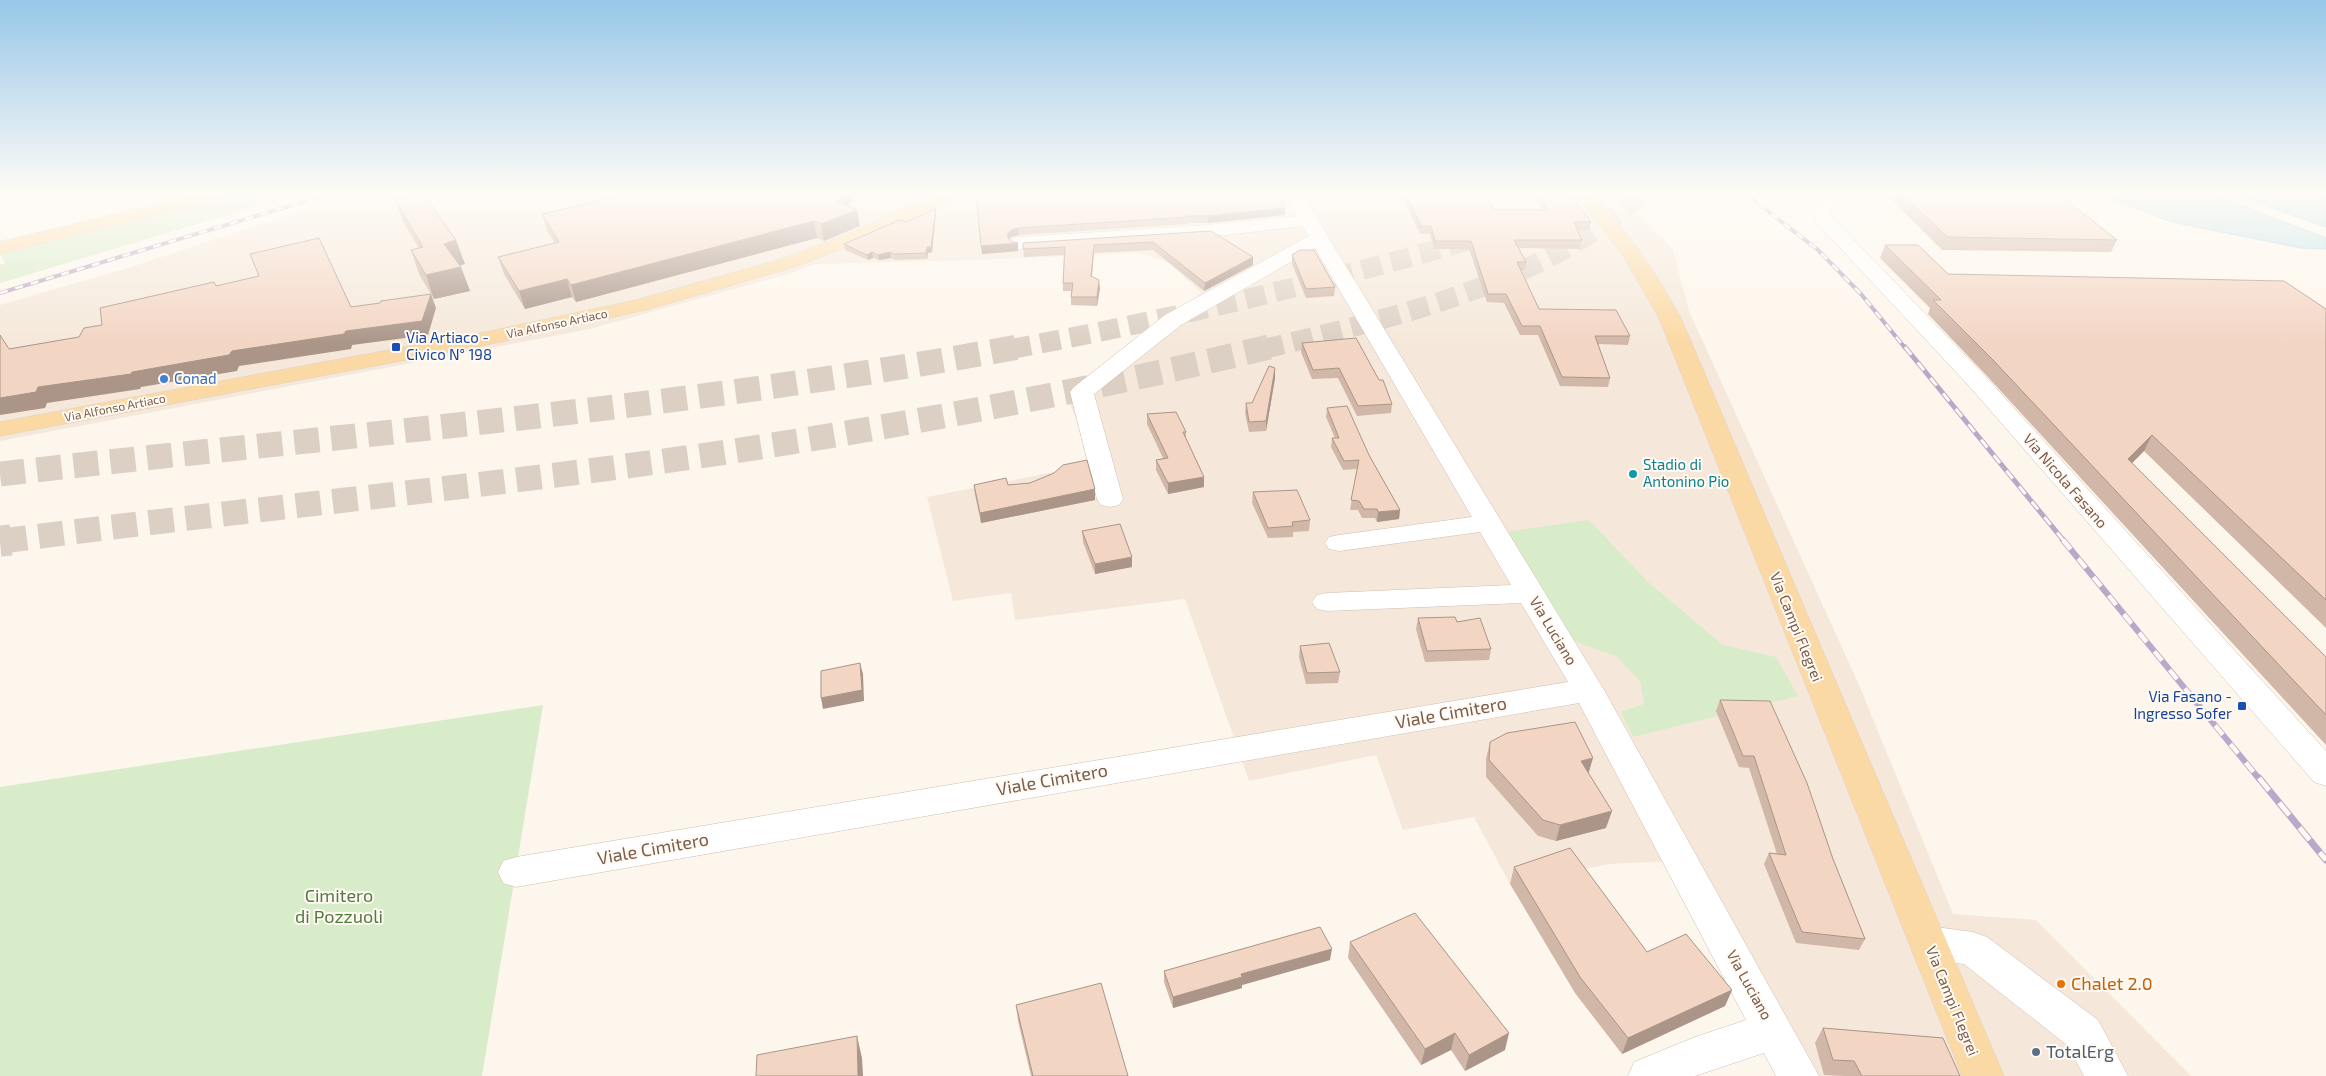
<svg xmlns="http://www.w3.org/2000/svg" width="2326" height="1076" font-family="'Exo 2',sans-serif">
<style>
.residential{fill:#f5e8da}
.green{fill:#d8ecc9}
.water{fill:#bfe3e8;stroke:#a5d3da}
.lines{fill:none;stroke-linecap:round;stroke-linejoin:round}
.minor-tunnel-far2{stroke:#dcd0c4;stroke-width:20;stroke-dasharray:20 10;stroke-linecap:butt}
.minor-tunnel-far1{stroke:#dcd0c4;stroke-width:25;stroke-dasharray:25 12;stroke-linecap:butt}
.minor-tunnel{stroke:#dcd0c4;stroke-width:31;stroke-dasharray:31 16;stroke-linecap:butt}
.minor-casing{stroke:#d1beb0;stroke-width:1}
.major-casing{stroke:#dad1cd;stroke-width:1}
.minor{fill:#fff;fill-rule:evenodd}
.major{fill:#fbd9a5;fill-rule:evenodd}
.rail-far3-casing{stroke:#b9a8c9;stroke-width:4}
.rail-far2-casing{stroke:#b9a8c9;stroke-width:5}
.rail-far1-casing{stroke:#b9a8c9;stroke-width:6}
.rail-casing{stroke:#b9a8c9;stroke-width:7}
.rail-far3{stroke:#fffaf3;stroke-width:2.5;stroke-dasharray:8;stroke-linecap:butt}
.rail-far2{stroke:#fffaf3;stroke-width:3;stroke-dasharray:10;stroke-linecap:butt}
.rail-far1{stroke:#fffaf3;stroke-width:4.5;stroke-dasharray:12;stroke-linecap:butt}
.rail{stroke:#fffaf3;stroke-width:5;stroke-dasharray:16;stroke-linecap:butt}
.wall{fill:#d1b7a8}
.shaded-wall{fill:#aa9588}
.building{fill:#f3d5c3;stroke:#aa9588}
.transit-dot{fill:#1a4fb4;stroke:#fffaf3;stroke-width:2}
.shop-dot{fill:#3f7fe0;stroke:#fffaf3;stroke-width:2}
.culture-dot{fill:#0f9aa8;stroke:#fffaf3;stroke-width:2}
.food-dot{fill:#e8710a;stroke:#fffaf3;stroke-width:2}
.service-dot{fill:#5c6f8a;stroke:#fffaf3;stroke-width:2}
.labels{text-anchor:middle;stroke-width:4;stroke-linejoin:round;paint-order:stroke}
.far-street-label{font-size:12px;fill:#7a5c4d;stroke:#fffaf3}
.transit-label{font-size:15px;fill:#164399;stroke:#fffaf3;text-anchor:start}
.shop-label{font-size:15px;fill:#366cbe;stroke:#fffaf3;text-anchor:start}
.culture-label{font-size:15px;fill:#0d838f;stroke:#fffaf3;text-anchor:start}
.street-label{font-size:15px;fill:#7a5c4d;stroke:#fffaf3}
.near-street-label{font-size:18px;fill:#7a5c4d;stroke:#fffaf3}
.near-park-label{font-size:18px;fill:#537a41;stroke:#fffaf3}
.near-food-label{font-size:18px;fill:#c56008;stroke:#fffaf3;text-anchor:start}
.near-service-label{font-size:18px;fill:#4e5e75;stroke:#fffaf3;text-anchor:start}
</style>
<rect width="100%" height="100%" fill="#fdf6ec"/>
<polygon class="residential" points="352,194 1615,194 1637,212 1673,250 1689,311 1859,685 1953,914 2036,920 2191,1076 1806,1076 1698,860 1609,864 1510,884 1474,817 1403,830 1376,755 1249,781 1185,599 1015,620 1011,593 953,601 927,497 1095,464 1069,402 1072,387 1201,293 1169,262 1137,253 976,260 815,264 785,275 590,329 0,441 0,305 125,269"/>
<g class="green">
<polygon points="243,194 297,194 0,283 0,265 5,263 0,254"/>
<polygon points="1589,520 1648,582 1723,645 1776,657 1798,696 1633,737 1621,712 1644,704 1640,681 1616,656 1571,640 1504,532"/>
<polygon points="543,705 482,1076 0,1076 0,787"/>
</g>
<g class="water">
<polygon points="2098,194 2212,194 2326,238 2326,249 2301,248 2172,222"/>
<polygon points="2234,194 2326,194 2326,227"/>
</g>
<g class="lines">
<g class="minor-tunnel-far2">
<path d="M 1011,349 C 1168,320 1321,283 1474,239"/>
<path d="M 1264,349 C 1388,319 1546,283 1642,194"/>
</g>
<g class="minor-tunnel-far1">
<path d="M 0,474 C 340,435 681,409 1018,347"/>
<path d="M 2,541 C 232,511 463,489 693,457 C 886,429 1079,393 1269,347"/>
</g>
<polyline class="minor-tunnel" points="0,541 11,540"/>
<g class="minor-casing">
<g id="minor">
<path d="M 912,194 C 922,193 940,190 947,200 L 944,204 C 935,206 918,202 912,194 Z"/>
<polygon points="1284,194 1302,194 1604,690 1819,1076 1776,1076 1764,1053 1695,1076 1628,1076 1634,1062 1695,1037 1746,1020 1579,703 516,887 503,883 498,872 503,861 516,857 1568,682 1521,603 1327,611 1317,609 1312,602 1317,595 1327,593 1511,585 1480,532 1339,551 1329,549 1325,543 1329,537 1339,535 1472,517 1315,248 1181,325 1094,394 1123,499 1119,505 1110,507 1101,505 1097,499 1070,392 1074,387 1165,315 1309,236 1303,226 1208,237 1019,249 1012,247 1009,243 1012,239 1019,237 1208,225 1297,216"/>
<polygon points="1828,194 1849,194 1831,209 1832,217 1985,376 2326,751 2326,786 2314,782 1969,386 1816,222 1813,209 1822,197"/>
<polygon points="1928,926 1973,932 1987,937 2098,1020 2128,1076 2084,1076 2068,1046 1964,964 1928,960 1914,955 1909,943 1914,931"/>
</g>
</g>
<g class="major-casing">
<g id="major">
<polygon points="199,194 229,194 226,198 0,254 0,242"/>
<polygon points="938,194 961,194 958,198 857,243 795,267 646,310 486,345 0,436 0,422 486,332 636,300 781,259 844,235"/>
<path d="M 1574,194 L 1593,194 C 1628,231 1656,273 1681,318 L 2004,1076 L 1962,1076 L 1659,318 L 1622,254 Z"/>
</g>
</g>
<use href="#minor" class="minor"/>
<use href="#major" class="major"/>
<g class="rail-far3-casing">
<g id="rail-far3">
<polyline points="1746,194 1818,250 1861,294 1906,349"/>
<polyline points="0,293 329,194"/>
</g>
</g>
<g class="rail-far2-casing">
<polyline id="rail-far2" points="1905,347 2064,541"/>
</g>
<g class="rail-far1-casing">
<polyline id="rail-far1" points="2063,540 2260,780"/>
</g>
<g class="rail-casing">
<polyline id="rail" points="2259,778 2326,860"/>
</g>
<use href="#rail-far3" class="rail-far3"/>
<use href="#rail-far2" class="rail-far2"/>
<use href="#rail-far1" class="rail-far1"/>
<use href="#rail" class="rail"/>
</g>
<g class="wall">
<polygon points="620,194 855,194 848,206 860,226 824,241 817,238 576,302 572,297 525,309 504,274 498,257 555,243 547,231 542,214 621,196"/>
<polygon points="965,194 1281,194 1285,215 1208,223 1188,223 1188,224 1019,235 1011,237 1009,240 1018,251 982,254 977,198"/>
<polygon points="1401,194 1487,194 1494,210 1542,210 1534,194 1570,194 1591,222 1589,230 1577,230 1582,240 1580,249 1519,248 1526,262 1525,270 1521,270 1539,309 1630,336 1628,345 1598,344 1610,378 1608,387 1560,386 1538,335 1520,335 1504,303 1487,302 1469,249 1434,249 1430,234 1420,234"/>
<polygon points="1886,194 2059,194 2117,240 2111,252 1942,250"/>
<polygon points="395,200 465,264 460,265 470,291 434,299 419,274 411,250 419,248 403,222"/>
<polygon points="936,208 936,213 932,252 928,253 927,259 895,260 891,258 879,260 873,258 868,260 845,250 844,244 907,222"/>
<polygon points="1211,231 1253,265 1204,291 1153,250 1094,253 1092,276 1100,288 1097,306 1071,305 1071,297 1072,291 1063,291 1063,283 1064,255 1024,257 1023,243"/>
<polygon points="1885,245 1948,274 2326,309 2326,628 2144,451 2132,463 2326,657 2326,745 1986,375 1928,314 1930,308 1880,258"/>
<polygon points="1292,255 1335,287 1334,296 1306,298 1292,264"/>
<polygon points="1302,343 1379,380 1392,404 1391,413 1357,416 1338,378 1312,379 1301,352"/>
<polygon points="1275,368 1275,378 1266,431 1249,432 1245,413 1246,403 1252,403"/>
<polygon points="1327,408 1369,455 1400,510 1399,519 1377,522 1375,518 1362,518 1358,510 1350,510 1357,469 1343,470 1331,447 1332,438 1335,438 1326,417"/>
<polygon points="1147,414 1186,432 1186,439 1204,477 1204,487 1168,494 1156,470 1156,460 1163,458 1147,424"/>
<polygon points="974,485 1008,485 1095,489 1095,500 981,523 975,495"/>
<polygon points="1253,492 1310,520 1309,531 1293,532 1293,537 1268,538 1252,503"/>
<polygon points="1082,531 1132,567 1095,574 1083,542"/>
<polygon points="1418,618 1491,649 1489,660 1425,662 1416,629"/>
<polygon points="1300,646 1340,672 1338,683 1306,684 1299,657"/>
<polygon points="1720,700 1833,859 1865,939 1859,950 1796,943 1764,864 1769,853 1777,854 1749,768 1739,767 1716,711"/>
<polygon points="1490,742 1588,773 1606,828 1556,841 1538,836 1486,777 1486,759"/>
<polygon points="1514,867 1647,952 1732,990 1725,1006 1622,1054 1575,993 1510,884"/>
<polygon points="1350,942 1505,1050 1465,1071 1451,1050 1421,1065 1348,958"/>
<polygon points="1330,960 1242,985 1242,988 1173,1008 1164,982 1164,971"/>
<polygon points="1016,1005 1128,1076 1031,1076 1018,1021"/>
<polygon points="1823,1028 1960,1076 1845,1076 1824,1075 1815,1043"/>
</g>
<g class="shaded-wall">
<polygon points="843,194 855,194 843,215 857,210 860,226 824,241 821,224 838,202"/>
<polygon points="936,208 936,213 932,252 928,253 927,259 926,253"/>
<polygon points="1285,208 1285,215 1208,223 1208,216"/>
<polygon points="814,221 817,238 576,302 571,285"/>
<polygon points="1018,228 1019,235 1011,237 1007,243 1007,235 1011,230"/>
<polygon points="456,240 465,264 453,268 444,244"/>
<polygon points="1018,243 1018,251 982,254 981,246"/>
<polygon points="1094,245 1094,253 1091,284 1091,276"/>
<polygon points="872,252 873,258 868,260 867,255"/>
<polygon points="890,252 891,258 879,260 878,255"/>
<polygon points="1253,257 1253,265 1204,291 1205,283"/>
<polygon points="461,267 470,291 434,299 426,275"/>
<polygon points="567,279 572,297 525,309 519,291"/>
<polygon points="1099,280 1100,288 1097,306 1097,297"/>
<polygon points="431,294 436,308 428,335 352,345 351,349 239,366 237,371 141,387 140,389 47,403 45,408 0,415 0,398 38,387 132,372 232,351 346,331"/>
<polygon points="1275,368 1275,378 1266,431 1266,421"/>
<polygon points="2152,435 2144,451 2120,475 2128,459"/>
<polygon points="1204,477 1204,487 1168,494 1168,483"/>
<polygon points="1095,489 1095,500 981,523 980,513"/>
<polygon points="1400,510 1399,519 1377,522 1378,512"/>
<polygon points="1132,557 1132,567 1095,574 1095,564"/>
<polygon points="860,663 863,674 864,701 823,709 821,698"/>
<polygon points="1593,758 1588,775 1581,761"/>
<polygon points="1612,811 1606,828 1556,841 1560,825"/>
<polygon points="1332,949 1330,960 1242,985 1242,988 1173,1008 1173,997 1241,974"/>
<polygon points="1732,990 1725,1006 1622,1054 1628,1038"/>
<polygon points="1455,1033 1451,1050 1421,1065 1425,1049"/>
<polygon points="1509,1033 1505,1050 1465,1071 1469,1055"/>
<polygon points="857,1036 862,1058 863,1076 858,1076"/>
</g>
<g class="building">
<polygon points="423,194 456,240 444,244 461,267 426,275 411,250 423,247 395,200"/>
<polygon points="628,194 843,194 838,202 857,210 821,224 814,221 571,285 567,279 519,291 498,257 559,242 542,214 629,194"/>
<polygon points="976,194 1281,194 1285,208 1208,216 1186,216 1188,217 1018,228 1011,230 1007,235 1010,241 1018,243 981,246"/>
<polygon points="1406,194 1487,194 1494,210 1547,210 1539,194 1570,194 1591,222 1574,222 1582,240 1514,240 1526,262 1517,262 1539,309 1616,310 1630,336 1595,336 1610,378 1562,377 1540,326 1522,326 1506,294 1488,294 1471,241 1435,241 1431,226 1421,226"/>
<polygon points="1902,194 2059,194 2117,240 1947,237"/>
<polygon points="936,208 931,247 927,247 926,253 894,254 890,252 878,255 872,252 867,255 844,244 900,220 907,222"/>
<polygon points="1211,231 1253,257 1205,283 1153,242 1094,245 1091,276 1099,280 1097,297 1071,297 1073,283 1063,283 1065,247 1023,249 1023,243"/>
<polygon points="319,238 351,307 380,303 381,301 431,294 422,321 346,331 344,334 232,351 229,355 132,372 131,374 38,387 36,392 0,398 0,335 9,349 79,337 84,328 102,325 100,308 214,282 216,286 259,276 250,254"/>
<polygon points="1885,245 1918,245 1948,274 2284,281 2326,309 2326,600 2152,435 2128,459 2326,657 2326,715 1993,360 1933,300 1941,300"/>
<polygon points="1300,250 1314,250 1335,287 1306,289 1292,255"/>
<polygon points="1356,338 1379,380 1383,380 1392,404 1358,406 1339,368 1313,370 1302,343"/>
<polygon points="1269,366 1275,368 1266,421 1249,422 1246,403 1252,403"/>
<polygon points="1347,406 1369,455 1400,510 1378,512 1377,509 1364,509 1359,501 1351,500 1359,460 1344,461 1332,438 1339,438 1327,408"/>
<polygon points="1176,412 1186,432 1183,432 1204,477 1168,483 1156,460 1168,458 1147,414"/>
<polygon points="1087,460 1095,489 980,513 974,485 1006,478 1008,485 1030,483 1054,473 1063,465"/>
<polygon points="1297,490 1310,520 1292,522 1293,526 1268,528 1253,492"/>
<polygon points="1120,524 1132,557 1095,564 1082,531"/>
<polygon points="1455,617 1457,622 1480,618 1491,649 1427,651 1418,618"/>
<polygon points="1329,643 1340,672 1307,673 1300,646"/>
<polygon points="860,663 862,690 821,698 821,671"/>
<polygon points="1720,700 1770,701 1807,783 1833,859 1865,939 1802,932 1769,853 1786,855 1754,756 1743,756"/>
<polygon points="1575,722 1593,758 1581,761 1612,811 1560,825 1543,820 1489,760 1490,742 1507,733"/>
<polygon points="1570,848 1647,952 1686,934 1732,990 1628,1038 1580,977 1514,867"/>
<polygon points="1415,913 1509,1033 1469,1055 1455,1033 1425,1049 1350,942"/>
<polygon points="1320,927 1332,949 1241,974 1242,977 1173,997 1164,971"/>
<polygon points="1101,983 1128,1076 1033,1076 1016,1005"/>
<polygon points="1823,1028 1943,1038 1960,1076 1862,1076 1854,1061 1833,1060"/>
<polygon points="857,1036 858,1076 756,1076 757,1055"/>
</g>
<linearGradient id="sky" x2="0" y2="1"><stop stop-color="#97c7e8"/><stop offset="0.56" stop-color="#fefbf6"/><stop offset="1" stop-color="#fefbf6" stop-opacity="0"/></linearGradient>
<rect width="2326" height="344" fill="url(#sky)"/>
<g class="transit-dot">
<rect x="391" y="342" width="10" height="10" rx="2.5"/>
<rect x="2237" y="701" width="10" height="10" rx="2.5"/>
</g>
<circle class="shop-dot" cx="164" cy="379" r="5"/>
<circle class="culture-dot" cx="1633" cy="474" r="5"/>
<circle class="food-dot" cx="2061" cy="984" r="5"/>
<circle class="service-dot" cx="2036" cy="1052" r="5"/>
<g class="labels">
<g class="far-street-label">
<text transform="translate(557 324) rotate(-12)" y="4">Via Alfonso Artiaco</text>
<text transform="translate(115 408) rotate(-11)" y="4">Via Alfonso Artiaco</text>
</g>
<g class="transit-label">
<text x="406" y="343">Via Artiaco -<tspan x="406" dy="17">Civico N° 198</tspan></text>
<text x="2232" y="702" text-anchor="end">Via Fasano -<tspan x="2232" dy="17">Ingresso Sofer</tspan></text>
</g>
<g class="shop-label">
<text x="174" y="384">Conad</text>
</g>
<g class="culture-label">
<text x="1643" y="470">Stadio di<tspan x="1643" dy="17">Antonino Pio</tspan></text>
</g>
<g class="street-label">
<text transform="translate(2065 481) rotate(49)" y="5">Via Nicola Fasano</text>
<text transform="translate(1796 627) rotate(68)" y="5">Via Campi Flegrei</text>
<text transform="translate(1553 631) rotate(59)" y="5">Via Luciano</text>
<text transform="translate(1749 985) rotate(61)" y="5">Via Luciano</text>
<text transform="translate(1952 1001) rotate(68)" y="5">Via Campi Flegrei</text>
</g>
<g class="near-street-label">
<text transform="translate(1451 713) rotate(-10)" y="6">Viale Cimitero</text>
<text transform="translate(1052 780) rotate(-10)" y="6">Viale Cimitero</text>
<text transform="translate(653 849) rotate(-10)" y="6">Viale Cimitero</text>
</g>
<g class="near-park-label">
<text x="339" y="902">Cimitero<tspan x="339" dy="21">di Pozzuoli</tspan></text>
</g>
<g class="near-food-label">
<text x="2071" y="990">Chalet 2.0</text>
</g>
<g class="near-service-label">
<text x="2046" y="1058">TotalErg</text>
</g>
</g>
</svg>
